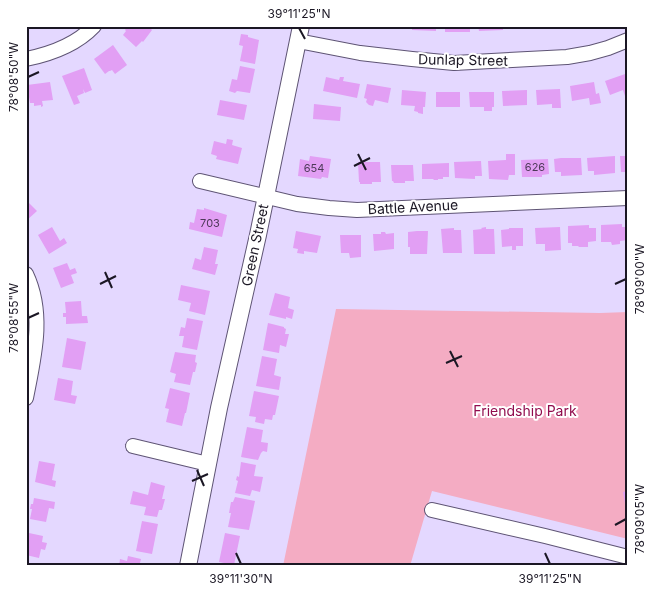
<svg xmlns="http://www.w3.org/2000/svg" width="654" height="592" font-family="Inter,sans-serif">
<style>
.green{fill:#f4acc3}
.building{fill:#e29ff4}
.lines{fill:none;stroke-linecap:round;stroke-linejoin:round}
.minor-casing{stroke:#5e5474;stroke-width:16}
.tertiary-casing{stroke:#5e5474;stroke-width:18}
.minor{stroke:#fff;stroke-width:14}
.tertiary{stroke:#fff;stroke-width:16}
.ticks{fill:none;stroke:#1b1724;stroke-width:2}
.labels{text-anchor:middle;stroke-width:4;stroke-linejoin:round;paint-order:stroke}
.number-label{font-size:11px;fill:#4d3958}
.street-label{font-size:14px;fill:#1b1724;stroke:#fff}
.park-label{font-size:14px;fill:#910d4e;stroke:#fff}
.neatline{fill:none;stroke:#1b1724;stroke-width:2}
.ticks-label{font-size:12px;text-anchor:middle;fill:#1b1724}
</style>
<rect width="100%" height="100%" fill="#e4d8ff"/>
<polygon class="green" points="336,309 600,313 628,312 628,539 432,491 410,566 283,566"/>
<g class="building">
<polygon points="128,26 148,26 152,30 143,42 142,41 136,47 123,35 126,31 125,30"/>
<polygon points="412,26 436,26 436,31 412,30"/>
<rect x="445" y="26" width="25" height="6"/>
<polygon points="478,26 503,26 503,30 479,31"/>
<polygon points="241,34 248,35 248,37 259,40 255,64 240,61 243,46 239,45"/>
<polygon points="113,45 127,65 115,74 112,70 110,71 109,71 105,74 94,59"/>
<polygon points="240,66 255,69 250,93 237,91 235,93 229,91 232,79 237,80"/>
<polygon points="84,68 92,90 85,93 83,89 84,93 77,96 80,103 74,105 62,76"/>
<polygon points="628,73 628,95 625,96 623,90 610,95 605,81"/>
<polygon points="326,77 339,80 340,77 344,77 343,81 360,84 357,98 323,91"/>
<polygon points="50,82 53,100 42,101 43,106 41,107 41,105 34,106 34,103 30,103 27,85"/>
<polygon points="594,82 596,94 599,93 601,103 590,105 589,98 572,101 570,86"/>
<polygon points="367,84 391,88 388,103 375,100 373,106 369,105 366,102 367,99 364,98"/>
<polygon points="560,89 561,108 552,108 552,104 537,105 536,90"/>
<polygon points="402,90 426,92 425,107 423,107 423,114 418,113 418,112 414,111 415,106 401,105"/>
<polygon points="527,90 527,105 503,106 502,91"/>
<rect x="436" y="92" width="24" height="15"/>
<polygon points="469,92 494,92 494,107 492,107 492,111 484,111 484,107 470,107"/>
<polygon points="220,100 247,105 244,120 217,115"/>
<polygon points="314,104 341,107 340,121 313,119"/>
<polygon points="227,139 233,140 232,145 242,148 238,164 216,159 217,156 211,154 214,141 226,144"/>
<polygon points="506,154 515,154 515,175 509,175 508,180 489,179 488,161 506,160"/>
<polygon points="310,156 331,159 328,178 322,177 321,179 298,176 300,159 309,161"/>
<polygon points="615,156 615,173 594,175 594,171 588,171 587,158"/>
<polygon points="620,156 628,156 628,172 621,172"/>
<polygon points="561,158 581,158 582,175 561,176 561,172 555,172 554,159"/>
<polygon points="548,159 549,174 542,175 542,177 522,177 521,160"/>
<polygon points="481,161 482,176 475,176 475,179 455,178 454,162"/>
<polygon points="358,162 380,162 381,182 372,182 372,184 360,184 360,182 359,182"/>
<polygon points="449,163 449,177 443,177 443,179 438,179 438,180 434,180 433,179 422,179 422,164"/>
<polygon points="391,165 413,165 414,181 405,181 405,183 394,183 393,181 392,181"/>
<polygon points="26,200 37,211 26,221"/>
<polygon points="204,208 227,215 222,237 189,229 190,222 194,223 197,209 204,210"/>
<polygon points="622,224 622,227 628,227 628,240 620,241 620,244 612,245 611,242 601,242 601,225"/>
<polygon points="589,225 589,228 596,228 596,241 588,242 588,247 579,247 578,246 572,246 572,243 568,243 568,226"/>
<polygon points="52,227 60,241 64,238 67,243 49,254 38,235"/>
<polygon points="486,227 486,229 494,229 495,254 474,254 473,230 482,229 481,228"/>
<polygon points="560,227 561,250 545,251 545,244 536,244 535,228"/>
<polygon points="454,228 454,230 461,230 462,253 443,253 441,229"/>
<polygon points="509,228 523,228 523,246 516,246 516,250 512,250 512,246 502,247 501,230 509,229"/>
<polygon points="296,231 321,236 317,253 304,251 304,254 297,253 298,249 293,248"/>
<polygon points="417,231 428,231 427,254 410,254 410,247 408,247 408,232"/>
<polygon points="381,232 385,232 386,234 394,233 394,249 374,251 373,234 381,234"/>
<polygon points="340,235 361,235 361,257 350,258 349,253 341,253"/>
<polygon points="204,247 218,250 215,264 218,264 215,275 192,269 195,258 201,260"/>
<polygon points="67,263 70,270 75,268 77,273 71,275 74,283 61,288 53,268"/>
<polygon points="181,285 210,291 205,315 189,311 191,303 178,300"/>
<polygon points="275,293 290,297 288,308 294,310 292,319 286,317 286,319 269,315"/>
<polygon points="81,301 82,316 87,316 88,323 66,324 66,317 63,317 63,313 66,313 65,302"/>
<polygon points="187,318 203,321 197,350 182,347 184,336 179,336 181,327 185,328"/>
<polygon points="268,323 284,327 284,328 286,329 285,334 289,334 286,347 280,345 279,353 263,350"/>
<polygon points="67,338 86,342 81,370 62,367"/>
<polygon points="175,352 196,355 195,362 197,363 195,372 193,372 190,385 174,382 176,374 170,372"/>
<polygon points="262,356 277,359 274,375 281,377 279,390 256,386"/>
<polygon points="58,378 73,381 71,395 77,396 75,404 54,400"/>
<polygon points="170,388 190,393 186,413 185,413 182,426 166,422 169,409 165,408"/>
<polygon points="254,391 279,396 275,415 273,415 272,420 265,419 264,424 255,422 256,417 249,416"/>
<polygon points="247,427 263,430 261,442 268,443 267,452 263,451 261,453 258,460 241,457"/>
<polygon points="39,461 55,464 52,480 56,481 55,487 35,482"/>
<polygon points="241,462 256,465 254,476 263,477 260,492 252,490 250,496 235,493 238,481 236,480 237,476 239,477"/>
<polygon points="151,482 165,486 162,499 165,499 162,510 159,510 157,517 144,515 146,507 130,504 133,491 148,495"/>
<polygon points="628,491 628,515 627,515 623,492"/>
<polygon points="235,497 255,501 249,530 228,527 231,513 229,513 231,502 233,502"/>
<polygon points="34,498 55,502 54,509 49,508 46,522 30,519 32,509 30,509 31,504 33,504"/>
<polygon points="142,521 158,524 152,554 136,551"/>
<polygon points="29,533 43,536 42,542 47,543 45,550 41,549 39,558 26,555 26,543"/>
<polygon points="225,533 240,536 234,565 219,562"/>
<polygon points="128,556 141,559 140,563 147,566 119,566 120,559 127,561"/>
</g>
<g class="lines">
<g class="minor-casing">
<g id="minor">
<polyline points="298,41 360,53 412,59 454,63 567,57 590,53 608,48 628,40"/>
<path d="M 26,59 C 51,54 76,45 94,26"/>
<polyline points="200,181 297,204 329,208 357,210 628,198"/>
<path d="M 26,274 C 45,314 34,357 26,398"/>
<polyline points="133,446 208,464"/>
<polyline points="432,510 545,536 628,557"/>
</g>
</g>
<g class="tertiary-casing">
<polyline id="tertiary" points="188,566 219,408 258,235 301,26"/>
</g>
<use href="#minor" class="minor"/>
<use href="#tertiary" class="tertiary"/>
</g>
<path class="ticks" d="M 299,28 L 305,39M 28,77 L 39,72M 358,154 L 366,170M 354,166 L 370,158M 105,272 L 112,288M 100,284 L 116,276M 615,284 L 626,279M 28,318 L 39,313M 450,351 L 458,367M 446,363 L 462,356M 197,470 L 204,486M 192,481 L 208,474M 615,525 L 626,519M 236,553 L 241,564M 545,553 L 550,564"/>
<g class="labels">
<g class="number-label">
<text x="535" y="171">626</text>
<text x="314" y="172">654</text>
<text x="210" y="227">703</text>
</g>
<g class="street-label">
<text transform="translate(463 60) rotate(1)" y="5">Dunlap Street</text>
<text transform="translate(413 207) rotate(-3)" y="5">Battle Avenue</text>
<text transform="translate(255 245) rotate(-78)" y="5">Green Street</text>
</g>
<g class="park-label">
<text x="525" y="416">Friendship Park</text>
</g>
</g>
<rect width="654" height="592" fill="none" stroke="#ffffff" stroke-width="55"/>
<rect x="28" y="28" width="598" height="536" class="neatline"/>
<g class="ticks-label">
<text x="299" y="18">39°11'25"N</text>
<text transform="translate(14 77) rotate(-90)" y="4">78°08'50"W</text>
<text transform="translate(640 279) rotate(-90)" y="4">78°09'00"W</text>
<text transform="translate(14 318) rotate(-90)" y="4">78°08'55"W</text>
<text transform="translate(640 519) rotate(-90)" y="4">78°09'05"W</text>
<text x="241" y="583">39°11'30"N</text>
<text x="550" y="583">39°11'25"N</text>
</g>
</svg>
